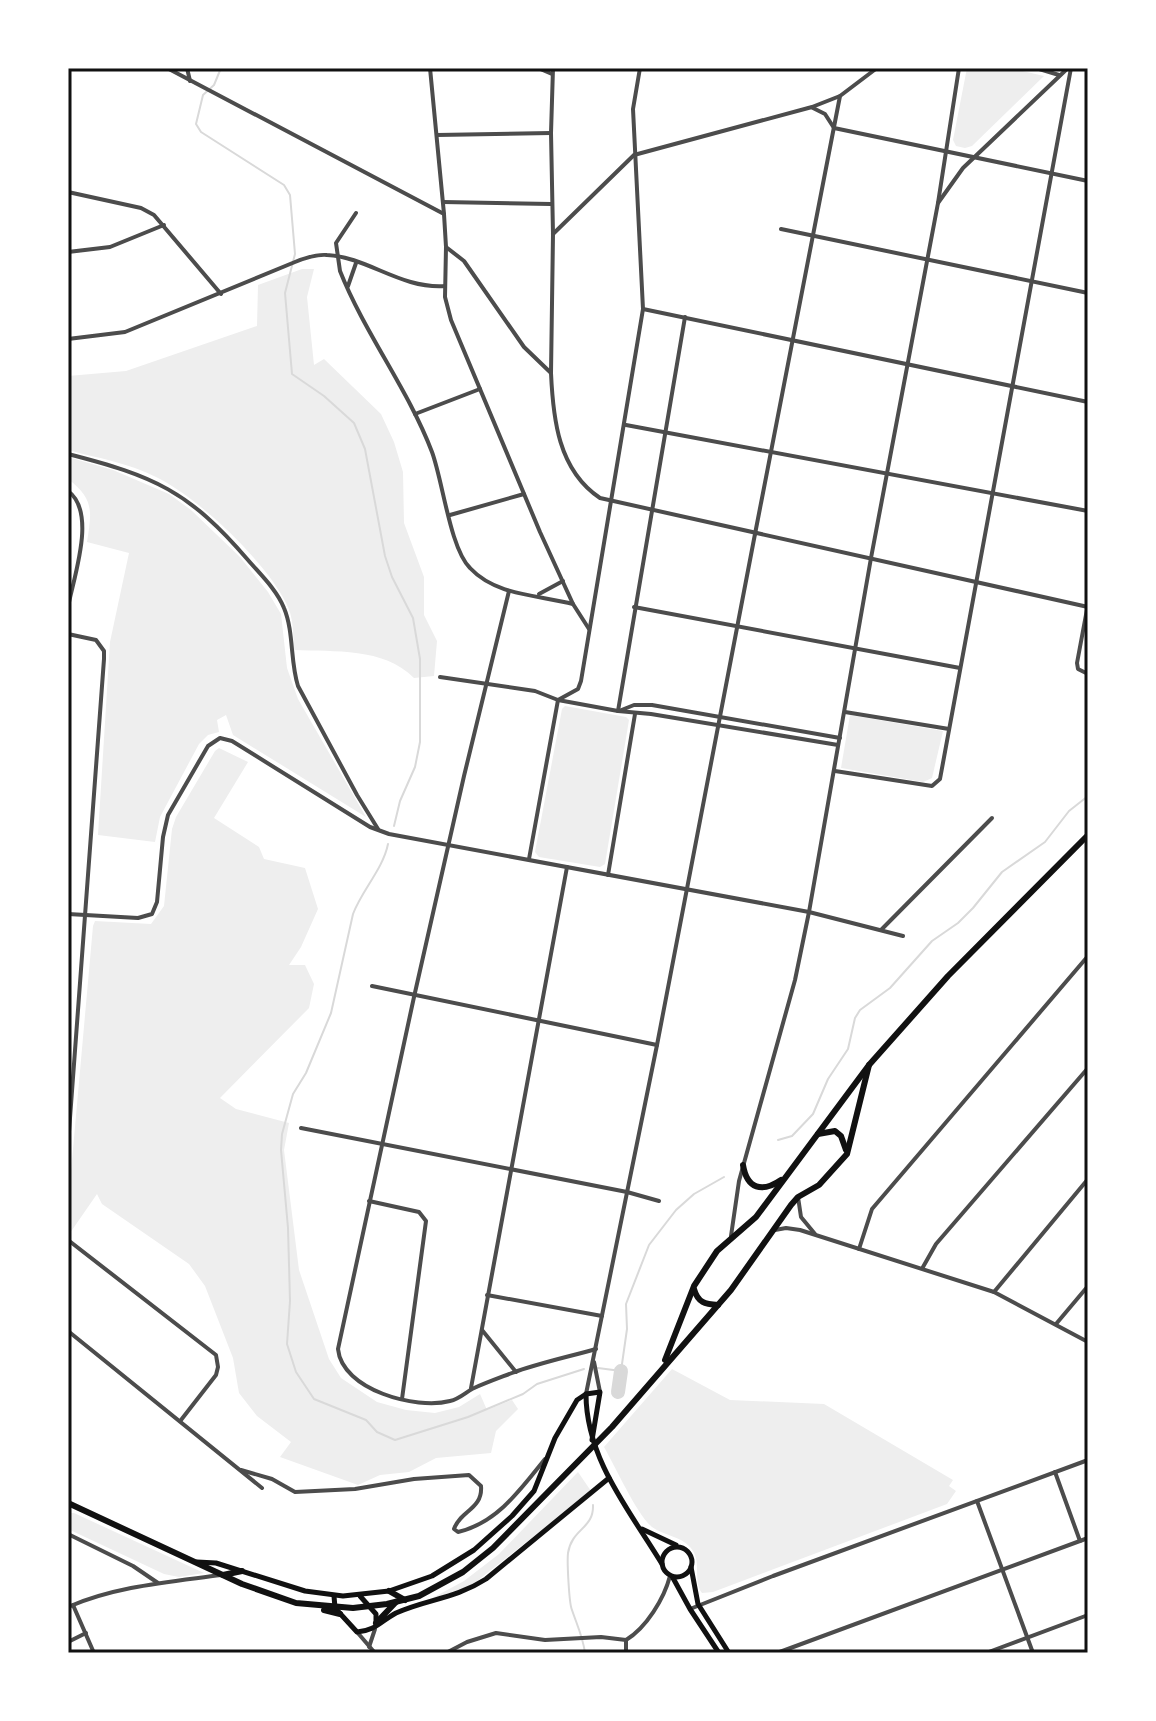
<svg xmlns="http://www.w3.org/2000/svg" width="1156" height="1721" font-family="Cabin,sans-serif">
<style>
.green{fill:#eee}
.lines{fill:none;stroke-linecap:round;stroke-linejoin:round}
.stream{stroke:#d9d9d9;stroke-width:2}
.river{stroke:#d9d9d9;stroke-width:14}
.minor{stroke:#4c4c4c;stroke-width:4}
.tertiary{stroke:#4c4c4c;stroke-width:4}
.secondary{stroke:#111;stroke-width:5}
.primary{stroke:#111;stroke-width:6}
.neatline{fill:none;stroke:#111;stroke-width:3}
</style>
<rect width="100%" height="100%" fill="#fff"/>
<g class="green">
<polygon points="967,68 1010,68 1044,76 972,146 965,148 956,146 953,140"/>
<path d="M 302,269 L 314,269 L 307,297 L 314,365 L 324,359 L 381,414 L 394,442 L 403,472 L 404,523 L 424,577 L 424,615 L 437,641 L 434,676 L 414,678 C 383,647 335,652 294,650 C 293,635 294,617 286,603 C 265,561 198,497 156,477 C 129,463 97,458 68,450 L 68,376 L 126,371 L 257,326 L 258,285 Z"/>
<path d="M 68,457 L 113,470 L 169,494 L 191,510 L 240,557 L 268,592 L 281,614 L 287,668 L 298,699 L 366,817 L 233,735 L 226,715 L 217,720 L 219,732 L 208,735 L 199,744 L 160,817 L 155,842 L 98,835 L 110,642 L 129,553 L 87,542 C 92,511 94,499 68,479 Z"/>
<polygon points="565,706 626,717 629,720 605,864 600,867 539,857 535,852 562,709"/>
<polygon points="850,715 943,731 932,778 923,782 841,768"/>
<polygon points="219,748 248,762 214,818 259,847 264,859 305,868 318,909 301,947 289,965 305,965 314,984 309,1008 220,1098 236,1109 289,1123 284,1150 299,1270 329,1359 341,1378 377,1402 406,1410 435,1413 459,1407 480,1394 487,1410 512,1400 518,1409 496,1431 491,1453 436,1458 409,1472 380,1475 358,1485 280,1457 291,1442 257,1416 239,1393 233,1358 205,1286 189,1264 102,1204 97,1194 70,1233 68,1230 68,1205 93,926 95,921 151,924 164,906 172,829 176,817 215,751"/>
<path d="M 672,1369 L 730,1400 L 824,1404 L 953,1480 L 949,1486 L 956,1491 L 947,1504 L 713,1592 L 702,1593 C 692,1580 703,1561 690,1547 C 680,1536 663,1535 652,1527 C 637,1515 615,1466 604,1447 Z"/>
<polygon points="578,1472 591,1491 472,1585 423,1603 464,1581 499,1554"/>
<polygon points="68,1513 74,1513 204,1573 179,1577 164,1574 68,1529"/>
</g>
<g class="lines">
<g class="stream">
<polyline points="221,68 214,85 203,95 196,124 201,132 284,185 290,195 295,254 285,293 292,374 324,396 354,423 365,449 385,556 392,577 413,618 420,659 420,742 415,767 400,801 394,826"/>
<path d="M 388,844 C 383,869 362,890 353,914 L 331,1013 L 306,1073 L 293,1094 L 282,1134 L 281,1150 L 288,1228 L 290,1301 L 287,1344 L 296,1372 L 314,1399 L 366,1420 L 377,1432 L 395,1440 L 468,1417 L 523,1394 L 537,1384 L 584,1369"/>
<polyline points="778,1140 792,1136 813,1114 828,1079 848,1049 855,1018 860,1010 890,988 932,941 958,923 973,908 1002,872 1045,842 1069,811 1088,796"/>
<polyline points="598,1368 621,1371 627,1329 626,1304 649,1245 676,1210 694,1194 724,1177"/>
<path d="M 585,1653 C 583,1637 577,1625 572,1610 C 569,1604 567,1561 568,1553 C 572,1528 594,1529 593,1505"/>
</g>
<polyline class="river" points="618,1392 621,1371"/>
<g class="minor">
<polyline points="187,68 190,81"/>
<polyline points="430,68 444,214"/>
<polyline points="538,68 552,74"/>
<polyline points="1036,68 1059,75"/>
<polyline points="813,108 825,114 834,128 1088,181"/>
<polyline points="437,135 551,133"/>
<polyline points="68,192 141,208 154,215 221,294"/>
<polyline points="443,202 551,204"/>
<polyline points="938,203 959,68"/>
<path d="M 356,213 L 336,243 L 340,271 C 365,334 408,389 432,452 C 443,482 450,548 470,568 C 496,596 539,595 573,604"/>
<polyline points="781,229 1088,293"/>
<polyline points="553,234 634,155 812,107 840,96"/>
<polyline points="446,247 445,297 451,320 540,532 573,604 589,629"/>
<polyline points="68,252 110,247 164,225"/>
<polyline points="348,286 356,263"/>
<polyline points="643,309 1088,402"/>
<path d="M 68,339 L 125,332 L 295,262 C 305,258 316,254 327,255 C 368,257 400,289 445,286"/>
<polyline points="551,373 553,234 551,133 553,68"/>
<polyline points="415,414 480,389"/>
<polyline points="626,425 1088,511"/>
<path d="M 68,454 C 154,476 189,491 248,560 C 260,574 277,590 284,608 C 294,632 290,661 298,686 L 357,795 L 378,829"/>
<path d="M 68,491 C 97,512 74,576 68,607"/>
<polyline points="450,515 524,494"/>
<polyline points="755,534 840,96 877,68"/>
<path d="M 509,591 L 464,776 L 414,997 L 338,1349 C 342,1390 416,1410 450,1401 C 459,1399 465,1393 472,1389 C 485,1383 499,1378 512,1373 C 539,1363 568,1357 596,1349"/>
<polyline points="539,594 563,581"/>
<polyline points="1088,604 1077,663 1078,669 1088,674"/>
<polyline points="634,607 960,668"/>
<polyline points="68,634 96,640 104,651 104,659 68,1145"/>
<polyline points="440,677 535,691 558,700 618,711 651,714 838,745"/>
<polyline points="558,700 578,689 581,681 643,309 633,109 640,68"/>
<polyline points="618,711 685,317"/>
<polyline points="619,711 634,705 652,705 840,738"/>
<polyline points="845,712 949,729"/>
<polyline points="835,771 932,786 940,779 1071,68"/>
<polyline points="529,859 558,700"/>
<polyline points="608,875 635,714"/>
<polyline points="68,914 138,918 152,914 157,902 163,837 168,815 208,746 220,738 232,741 370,827 389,834 809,912 903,936"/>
<polyline points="881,930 992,818"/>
<polyline points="372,986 657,1045"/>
<polyline points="301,1128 627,1192 659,1201"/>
<polyline points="369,1201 419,1212 426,1221 402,1399"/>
<polyline points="731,1236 739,1181 795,980 809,912 871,558"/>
<polyline points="68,1240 216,1355 218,1367 216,1375 181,1420"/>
<polyline points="859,1249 872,1209 1088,956"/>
<polyline points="923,1267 936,1244 1088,1068"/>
<polyline points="994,1292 1088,1179"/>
<polyline points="487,1295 602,1316"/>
<polyline points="1056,1324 1088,1286"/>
<polyline points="482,1330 516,1372"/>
<polyline points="68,1331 262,1488"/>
<polyline points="471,1388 567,867"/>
<path d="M 241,1470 L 272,1479 L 295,1492 L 355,1489 L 414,1479 L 469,1475 L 481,1486 C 483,1509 460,1511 454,1529 L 458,1532 C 497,1523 521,1489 545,1459"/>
<polyline points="1055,1472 1080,1541"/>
<polyline points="977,1501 1033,1653"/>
<polyline points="68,1534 133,1566 158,1583"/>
<polyline points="73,1605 94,1653"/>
<polyline points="690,1609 773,1576 1088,1460"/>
<polyline points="626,1640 626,1653"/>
<polyline points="68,1642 86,1633"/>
<polyline points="777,1653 1088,1538"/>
<polyline points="986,1653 1088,1615"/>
</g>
<g class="tertiary">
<path d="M 167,68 L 444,214 L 446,247 L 464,261 L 524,347 L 551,373 C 553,418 558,470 600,498 L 1088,607"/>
<polyline points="871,558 938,203 963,168 1068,68"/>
<polyline points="798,1197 801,1217 815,1234"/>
<polyline points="775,1230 786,1228 800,1230 994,1292 1088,1342"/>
<polyline points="594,1362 600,1392"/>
<polyline points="586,1394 657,1045 755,534"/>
<path d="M 68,1607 C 116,1586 170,1582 221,1575"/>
<polyline points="357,1632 375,1653"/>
<polyline points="369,1647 375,1629"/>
<path d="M 446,1653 L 467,1642 L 496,1633 L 545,1640 L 601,1637 L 626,1640 C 646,1628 664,1599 670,1576"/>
</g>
<g class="secondary">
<path d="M 586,1394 C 586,1459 630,1511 662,1564"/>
<polyline points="642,1529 676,1545"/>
<circle cx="677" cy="1562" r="15"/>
<polyline points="197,1562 216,1563 305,1591 343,1596 389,1591 432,1576 474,1550 512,1516 534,1491 555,1438 577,1400 586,1394 600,1392 592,1440"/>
<polyline points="691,1567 698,1604 729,1653"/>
<polyline points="673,1578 690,1609 719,1653"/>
<path d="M 334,1596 L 335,1608 L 357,1632 C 375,1631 381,1621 396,1613 C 427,1599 455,1599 486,1579 L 609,1478"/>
<polyline points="360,1596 376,1614 376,1624"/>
</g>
<g class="primary">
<polyline points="818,1134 835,1131 841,1136 846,1150"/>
<path d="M 743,1165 C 747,1189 762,1193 781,1180"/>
<path d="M 694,1289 C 698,1303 705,1304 718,1305"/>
<polyline points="665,1360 694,1286 717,1251 756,1217 869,1065 948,976 1088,835"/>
<polyline points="68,1503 242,1584 296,1603 353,1608 387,1604 419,1596 463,1572 493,1548 612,1427 731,1290 791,1205 798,1197 819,1185 847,1154 869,1065"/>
<polyline points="223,1575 242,1571"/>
<polyline points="389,1591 405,1600"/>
<polyline points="324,1610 340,1614"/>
<polyline points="376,1623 396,1602"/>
</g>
</g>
<rect width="1156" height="1721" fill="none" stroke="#ffffff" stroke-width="140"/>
<rect x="70" y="70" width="1016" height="1581" class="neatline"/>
</svg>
